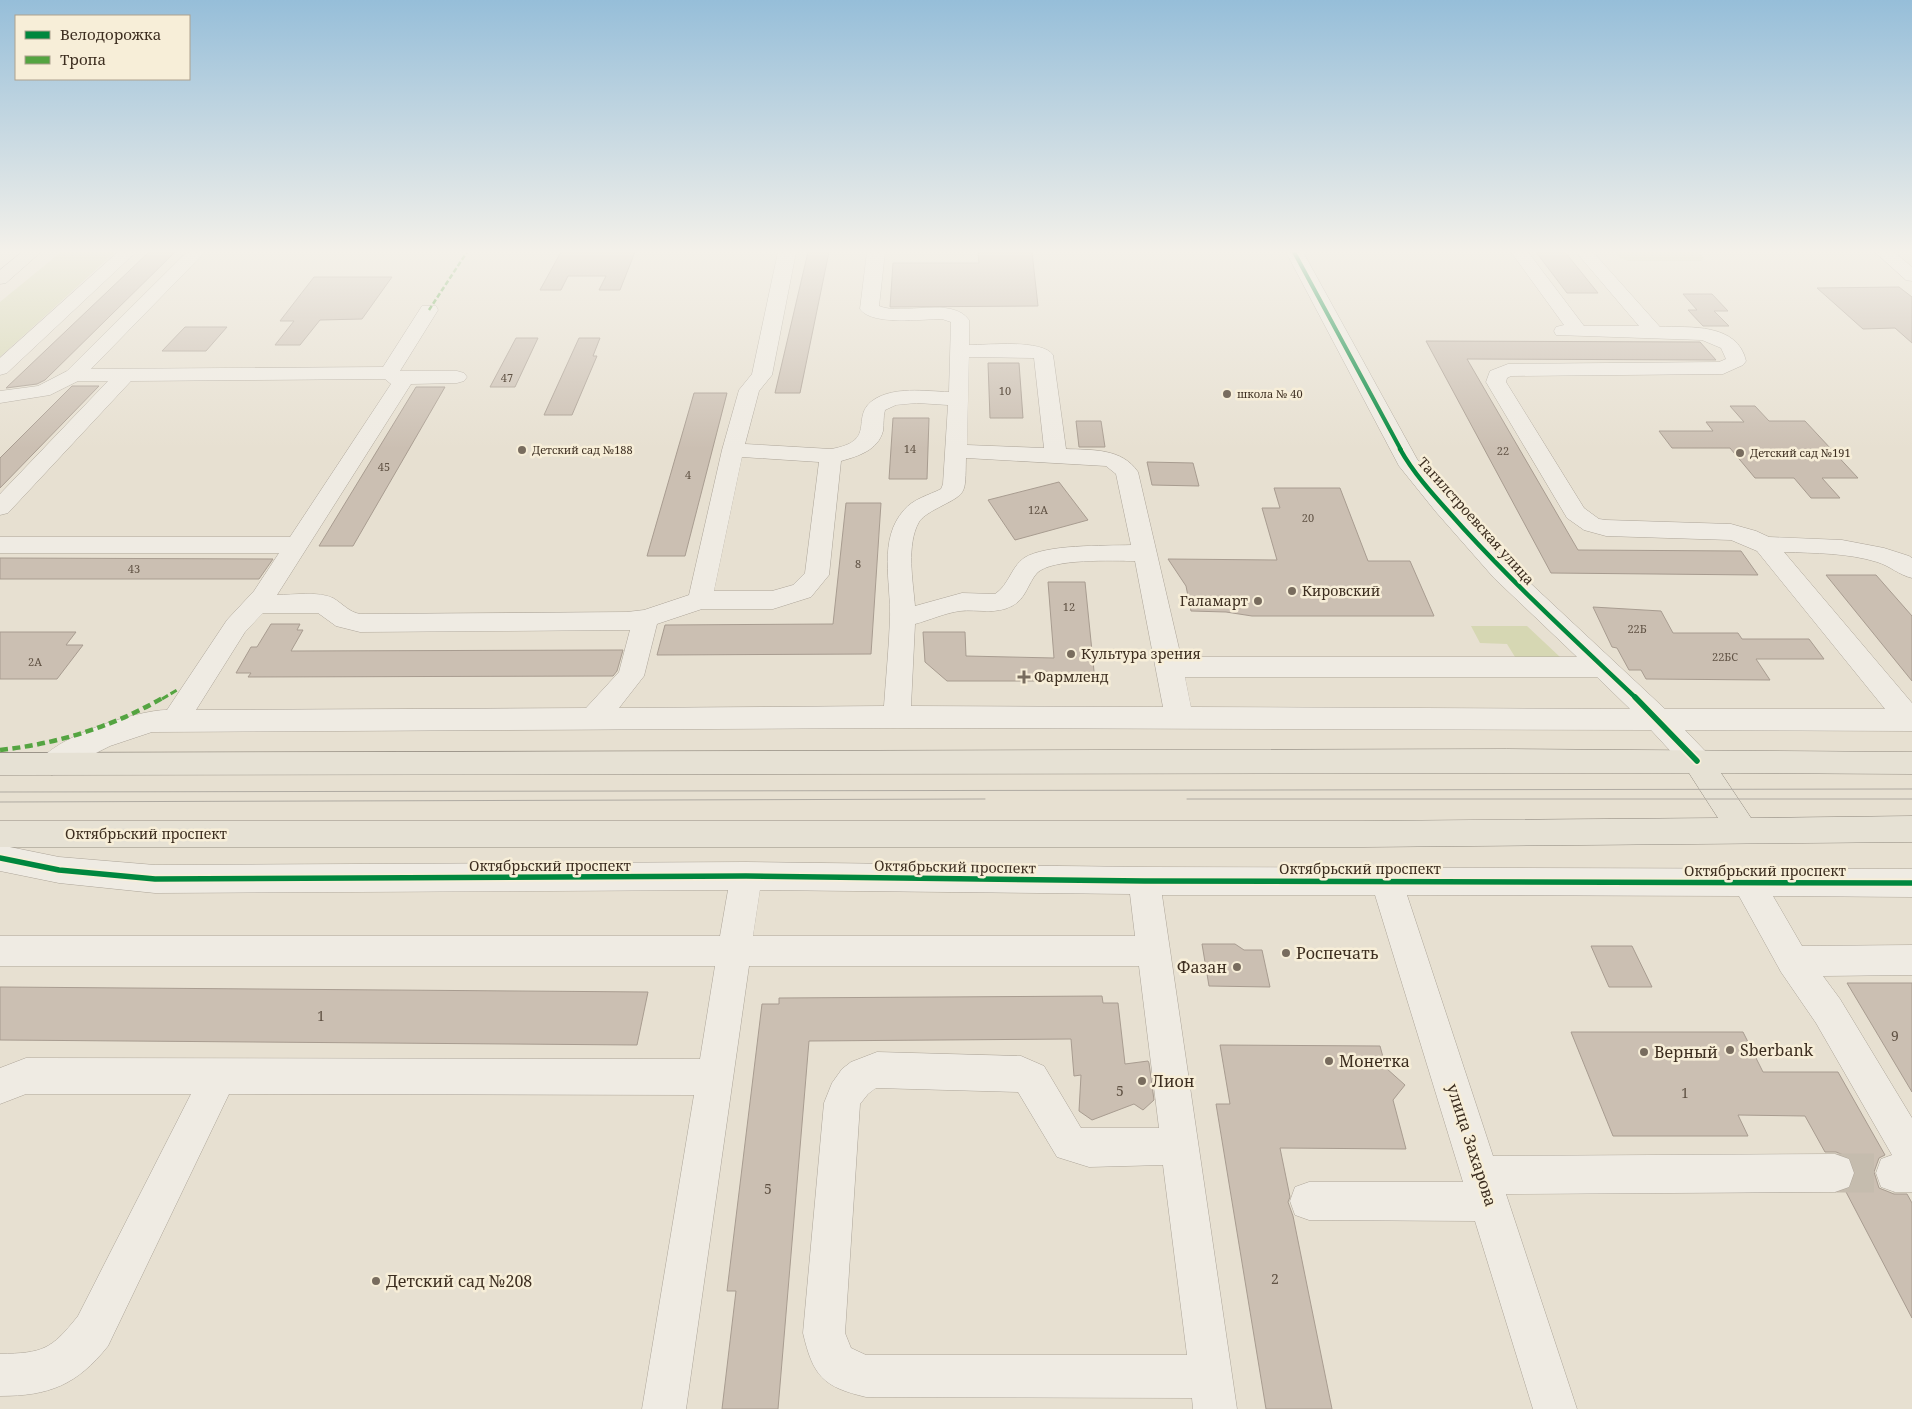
<svg xmlns="http://www.w3.org/2000/svg" width="1912" height="1409" font-family="'Noto Serif',serif">
<style>
.green{fill:#d6d7b3}
.building{fill:#cbbfb2;stroke:#a89c90}
.lines{fill:none;stroke-linecap:round;stroke-linejoin:round}
.minor-tunnel{stroke:#c5bcae;stroke-width:39;stroke-dasharray:39 19;stroke-linecap:butt}
.minor-casing{stroke:#ada599;stroke-width:1}
.major-casing{stroke:#928b80;stroke-width:1}
.minor{fill:#efebe3;fill-rule:evenodd}
.major{fill:#e6e1d4;fill-rule:evenodd}
.tram{stroke:#afaaa2;stroke-width:1}
.quiet-far2{stroke:#54a441;stroke-width:2.5;stroke-dasharray:5 2.5;stroke-linecap:butt}
.quiet-far1{stroke:#54a441;stroke-width:3;stroke-dasharray:7 3;stroke-linecap:butt}
.quiet{stroke:#54a441;stroke-width:4.5;stroke-dasharray:8 4.5;stroke-linecap:butt}
.cycleway-far2-casing{stroke:#f7eed8;stroke-width:6}
.cycleway-far1-casing{stroke:#f7eed8;stroke-width:7}
.cycleway-casing{stroke:#f7eed8;stroke-width:9}
.cycleway-far2{stroke:#00873e;stroke-width:4}
.cycleway-far1{stroke:#00873e;stroke-width:4.5}
.cycleway{stroke:#00873e;stroke-width:5.5}
.poi-dot{fill:#786c5e;stroke:#f7eed8;stroke-width:2}
.labels{text-anchor:middle;stroke-width:5;stroke-linejoin:round;paint-order:stroke}
.number-label{font-size:11px;fill:#605244}
.far-poi-label{font-size:11px;fill:#3d2e20;stroke:#f7eed8;text-anchor:start}
.street-label{font-size:14px;fill:#3d2e20;stroke:#f7eed8}
.poi-label{font-size:14px;fill:#3d2e20;stroke:#f7eed8;text-anchor:start}
.near-number-label{font-size:14px;fill:#605244}
.near-poi-label{font-size:16px;fill:#3d2e20;stroke:#f7eed8;text-anchor:start}
.near-street-label{font-size:16px;fill:#3d2e20;stroke:#f7eed8}
</style>
<rect width="100%" height="100%" fill="#e7e0d1"/>
<g class="green">
<polygon points="61,252 115,252 0,357 0,302"/>
<polygon points="1615,252 1698,252 1704,258 1701,261 1628,261 1620,258"/>
<polygon points="1471,626 1527,626 1560,657 1515,657 1507,644 1480,643"/>
</g>
<g class="building">
<polygon points="149,252 175,252 45,380 37,384 6,388"/>
<polygon points="561,252 635,252 620,290 599,290 606,276 568,276 561,290 540,290"/>
<polygon points="808,252 829,252 800,393 775,393"/>
<polygon points="978,252 1032,252 1038,306 890,307 893,263 979,263"/>
<polygon points="1536,252 1565,252 1598,293 1567,293"/>
<polygon points="314,277 392,277 362,319 320,320 300,345 275,345 294,321 280,321"/>
<polygon points="1899,287 1912,297 1912,343 1895,328 1863,329 1817,288"/>
<polygon points="1683,294 1712,294 1728,311 1714,311 1729,326 1703,326 1688,310 1697,310"/>
<polygon points="185,327 227,327 206,351 162,351"/>
<polygon points="516,338 538,338 515,387 490,387"/>
<polygon points="579,338 600,338 593,356 597,356 572,415 544,415"/>
<polygon points="1426,341 1700,342 1716,360 1467,359 1578,550 1741,551 1758,575 1551,573"/>
<polygon points="988,363 1019,363 1023,418 990,418"/>
<polygon points="72,386 99,386 0,488 0,458"/>
<polygon points="416,387 445,387 353,546 319,546"/>
<polygon points="694,393 727,393 685,556 647,556"/>
<polygon points="1730,406 1755,406 1769,421 1805,421 1858,478 1822,478 1840,498 1811,498 1794,478 1755,478 1730,448 1672,448 1659,431 1713,431 1706,422 1744,422"/>
<polygon points="893,418 929,418 927,479 889,479"/>
<polygon points="1076,421 1101,421 1105,447 1079,447"/>
<polygon points="1147,462 1193,463 1199,486 1152,485"/>
<polygon points="1059,482 1088,520 1015,540 988,500"/>
<polygon points="1274,488 1340,488 1368,561 1410,561 1434,616 1252,616 1226,612 1191,611 1186,586 1168,559 1277,560 1262,508 1280,508"/>
<polygon points="846,503 881,503 871,654 657,655 665,625 833,624"/>
<polygon points="0,558 273,559 259,579 0,579"/>
<polygon points="1826,575 1876,575 1912,616 1912,681"/>
<polygon points="1048,582 1085,582 1095,681 947,681 925,662 923,632 965,632 966,656 1054,658"/>
<polygon points="1593,607 1661,611 1673,633 1738,633 1742,639 1809,639 1824,659 1756,659 1770,680 1646,679 1641,670 1629,670 1617,648 1612,647"/>
<polygon points="271,624 300,624 297,630 303,630 291,651 623,650 617,671 613,676 248,677 251,673 236,673 251,647 257,647"/>
<polygon points="0,632 76,632 66,645 83,645 57,679 0,679"/>
<polygon points="1202,944 1235,944 1244,950 1262,950 1270,987 1209,986"/>
<polygon points="1591,946 1632,946 1652,987 1609,987"/>
<polygon points="1847,983 1912,983 1912,1092"/>
<polygon points="0,987 648,992 637,1045 0,1040"/>
<polygon points="1102,996 1103,1003 1118,1003 1125,1064 1148,1061 1149,1063 1154,1100 1143,1110 1134,1104 1092,1120 1079,1111 1081,1075 1074,1076 1071,1039 809,1041 778,1409 722,1409 736,1291 727,1291 762,1004 779,1004 779,998"/>
<polygon points="1571,1032 1743,1032 1763,1072 1838,1072 1885,1155 1879,1158 1874,1172 1879,1188 1894,1194 1907,1194 1912,1203 1912,1318 1845,1190 1851,1188 1856,1174 1851,1158 1836,1152 1825,1152 1805,1116 1738,1115 1748,1136 1613,1136"/>
<polygon points="1220,1045 1380,1046 1386,1068 1405,1085 1393,1100 1406,1149 1280,1148 1290,1197 1288,1202 1293,1216 1332,1409 1266,1409 1216,1104 1230,1104"/>
</g>
<g class="lines">
<polyline class="minor-tunnel" points="1835,1173 1895,1173"/>
<g class="minor-casing">
<g id="minor">
<polygon points="118,252 136,252 7,373 0,375 0,358"/>
<path d="M 187,252 L 205,252 L 91,369 L 383,367 L 422,306 L 436,306 L 438,310 L 400,371 L 457,371 L 464,373 L 467,377 L 464,381 L 457,383 L 411,384 L 277,595 C 293,595 318,591 333,598 C 343,604 349,612 360,614 L 627,612 L 644,610 L 689,595 L 722,450 L 739,390 L 752,374 L 778,252 L 796,252 L 772,375 L 759,391 L 745,444 L 831,449 C 878,441 850,418 872,401 C 892,386 926,391 949,392 L 951,322 L 942,319 C 922,319 872,326 860,309 L 867,252 L 885,252 L 879,306 C 903,316 952,296 969,320 L 969,345 C 988,345 1042,339 1053,355 L 1066,449 C 1092,450 1122,448 1138,472 L 1181,657 L 1577,657 L 1494,578 L 1436,512 L 1399,466 L 1286,252 L 1303,252 L 1417,459 L 1452,502 L 1512,566 L 1665,709 L 1885,709 L 1757,551 L 1731,540 L 1606,536 L 1584,530 L 1567,518 L 1486,382 L 1490,371 L 1508,364 L 1719,362 L 1726,359 L 1721,348 L 1702,340 L 1556,335 L 1554,331 L 1556,327 L 1564,325 L 1511,252 L 1528,252 L 1584,326 L 1639,326 L 1576,252 L 1593,252 L 1660,327 C 1689,327 1738,323 1746,361 L 1743,365 L 1723,374 L 1511,376 L 1507,378 L 1506,382 L 1584,508 L 1599,519 L 1606,520 L 1731,524 L 1756,531 L 1769,537 L 1842,540 L 1884,548 L 1909,556 L 1912,558 L 1912,578 C 1899,575 1890,566 1877,562 C 1848,553 1815,553 1784,552 L 1912,703 L 1912,731 L 1685,730 L 1707,753 L 1711,761 L 1707,769 L 1697,772 L 1687,769 L 1651,730 L 897,728 L 152,732 L 110,746 L 52,775 L 42,772 L 38,764 C 51,738 137,710 167,710 L 227,620 L 254,591 L 279,553 L 0,553 L 0,537 L 290,537 L 391,384 L 385,379 L 131,381 L 8,513 L 0,515 L 0,494 L 108,381 L 78,381 L 50,395 L 0,403 L 0,391 L 38,386 L 67,371 ZM 969,357 L 1034,358 L 1044,448 L 967,445 ZM 917,403 L 948,405 L 943,484 L 941,489 C 929,495 913,499 904,510 C 878,539 891,582 890,618 C 889,647 886,677 884,706 L 619,708 L 644,676 L 657,624 L 702,609 L 773,609 L 811,597 L 829,575 L 841,461 C 859,456 878,450 883,431 C 884,424 883,417 885,410 L 896,405 ZM 742,457 L 819,462 L 805,573 L 793,585 L 772,591 L 714,591 ZM 966,458 L 1106,466 L 1116,474 L 1131,545 C 1104,546 1046,544 1024,558 C 1011,567 1009,585 995,594 L 962,593 L 915,606 C 913,581 906,545 919,522 C 922,517 929,513 934,510 C 968,492 965,497 966,458 ZM 1135,561 L 1163,707 L 911,706 L 915,624 C 930,620 945,613 960,611 C 978,609 995,615 1012,606 C 1026,599 1028,583 1037,573 C 1052,558 1113,561 1135,561 ZM 263,613 L 318,613 L 336,626 L 360,632 L 630,630 L 619,672 L 586,708 L 196,710 L 245,632 ZM 1185,677 L 1597,677 L 1630,709 L 1191,707 Z"/>
<polygon points="1875,252 1894,252 1912,267 1912,281 1906,280"/>
<path d="M 0,845 L 59,857 L 155,865 L 746,862 L 1144,867 L 1912,869 L 1912,897 L 1773,896 L 1802,946 L 1912,945 L 1912,975 L 1823,976 L 1840,999 L 1912,1118 L 1912,1192 L 1895,1192 L 1881,1187 L 1876,1173 L 1881,1159 L 1892,1155 L 1816,1023 L 1781,972 L 1739,896 L 1407,895 L 1493,1156 L 1835,1154 L 1849,1159 L 1854,1173 L 1849,1187 L 1835,1192 L 1506,1194 L 1577,1409 L 1533,1409 L 1475,1221 L 1309,1220 L 1295,1215 L 1290,1201 L 1295,1187 L 1309,1182 L 1463,1182 L 1375,895 L 1162,895 L 1237,1409 L 1193,1409 L 1192,1398 L 866,1397 C 823,1387 813,1376 803,1333 L 824,1103 L 832,1083 L 842,1069 L 851,1062 L 877,1052 L 1021,1056 L 1044,1066 L 1081,1128 L 1159,1128 L 1139,966 L 749,966 L 686,1409 L 642,1409 L 694,1095 L 229,1094 L 108,1346 C 77,1385 49,1396 0,1396 L 0,1354 C 43,1353 51,1350 78,1316 L 191,1094 L 26,1094 L 0,1104 L 0,1068 L 26,1058 L 700,1059 L 715,966 L 0,966 L 0,936 L 720,936 L 728,890 L 155,893 L 59,883 L 0,871 ZM 760,890 L 1130,894 L 1135,936 L 753,936 ZM 876,1088 L 1018,1092 L 1057,1157 L 1089,1167 L 1163,1165 L 1187,1355 L 866,1355 L 851,1348 L 845,1333 L 860,1104 L 868,1094 Z"/>
</g>
</g>
<g class="major-casing">
<g id="major">
<polygon points="22,252 41,252 6,283 0,284 0,270"/>
<polygon points="1507,749 1912,752 1912,774 1721,773 1751,818 1912,816 1912,842 1363,847 0,847 0,821 1363,821 1718,818 1689,773 0,775 0,753"/>
</g>
</g>
<use href="#minor" class="minor"/>
<use href="#major" class="major"/>
<g class="tram">
<polyline points="0,792 1912,789"/>
<polyline points="1187,799 1912,799"/>
<polyline points="0,802 985,799"/>
</g>
<polyline class="quiet-far2" points="429,310 467,252"/>
<polyline class="quiet-far1" points="162,699 177,690"/>
<path class="quiet" d="M 0,750 C 57,744 115,726 164,697"/>
<g class="cycleway-far2-casing">
<polyline id="cycleway-far2" points="1294,252 1401,450"/>
</g>
<g class="cycleway-far1-casing">
<path id="cycleway-far1" d="M 1400,449 C 1416,478 1442,504 1464,529 C 1519,589 1578,643 1637,699"/>
</g>
<g class="cycleway-casing">
<g id="cycleway">
<polyline points="1635,697 1697,761"/>
<polyline points="0,858 59,870 155,879 746,876 1144,881 1912,883"/>
</g>
</g>
<use href="#cycleway-far2" class="cycleway-far2"/>
<use href="#cycleway-far1" class="cycleway-far1"/>
<use href="#cycleway" class="cycleway"/>
</g>
<linearGradient id="sky" x2="0" y2="1"><stop stop-color="#96bed9"/><stop offset="0.56" stop-color="#f4f1ea"/><stop offset="1" stop-color="#f4f1ea" stop-opacity="0"/></linearGradient>
<rect width="1912" height="449" fill="url(#sky)"/>
<g class="poi-dot">
<circle cx="1227" cy="394" r="5"/>
<circle cx="522" cy="450" r="5"/>
<circle cx="1740" cy="453" r="5"/>
<circle cx="1292" cy="591" r="5"/>
<circle cx="1258" cy="601" r="5"/>
<circle cx="1071" cy="654" r="5"/>
<path d="M1021.5 669.5h5v5h5v5h-5v5h-5v-5h-5v-5h5z"/>
<circle cx="1286" cy="953" r="5"/>
<circle cx="1237" cy="967" r="5"/>
<circle cx="1730" cy="1050" r="5"/>
<circle cx="1644" cy="1052" r="5"/>
<circle cx="1329" cy="1061" r="5"/>
<circle cx="1142" cy="1081" r="5"/>
<circle cx="376" cy="1281" r="5"/>
</g>
<g class="labels">
<g class="number-label">
<text x="507" y="382">47</text>
<text x="1005" y="395">10</text>
<text x="910" y="453">14</text>
<text x="1503" y="455">22</text>
<text x="384" y="471">45</text>
<text x="688" y="479">4</text>
<text x="1038" y="514">12А</text>
<text x="1308" y="522">20</text>
<text x="858" y="568">8</text>
<text x="134" y="573">43</text>
<text x="1069" y="611">12</text>
<text x="1637" y="633">22Б</text>
<text x="1725" y="661">22БС</text>
<text x="35" y="666">2А</text>
</g>
<g class="far-poi-label">
<text x="1237" y="398">школа № 40</text>
<text x="532" y="454">Детский сад №188</text>
<text x="1750" y="457">Детский сад №191</text>
</g>
<g class="street-label">
<text transform="translate(1476 521) rotate(48)" y="5">Тагилстроевская улица</text>
<text x="146" y="839">Октябрьский проспект</text>
<text x="550" y="871">Октябрьский проспект</text>
<text transform="translate(955 867) rotate(1)" y="5">Октябрьский проспект</text>
<text x="1360" y="874">Октябрьский проспект</text>
<text x="1765" y="876">Октябрьский проспект</text>
</g>
<g class="poi-label">
<text x="1302" y="596">Кировский</text>
<text x="1248" y="606" text-anchor="end">Галамарт</text>
<text x="1081" y="659">Культура зрения</text>
<text x="1034" y="682">Фармленд</text>
</g>
<g class="near-number-label">
<text x="321" y="1021">1</text>
<text x="1895" y="1041">9</text>
<text x="1120" y="1096">5</text>
<text x="1685" y="1098">1</text>
<text x="768" y="1194">5</text>
<text x="1275" y="1284">2</text>
</g>
<g class="near-poi-label">
<text x="1296" y="959">Роспечать</text>
<text x="1227" y="973" text-anchor="end">Фазан</text>
<text x="1740" y="1056">Sberbank</text>
<text x="1654" y="1058">Верный</text>
<text x="1339" y="1067">Монетка</text>
<text x="1152" y="1087">Лион</text>
<text x="386" y="1287">Детский сад №208</text>
</g>
<g class="near-street-label">
<text transform="translate(1472 1145) rotate(72)" y="6">улица Захарова</text>
</g>
</g>
<rect x="15" y="15" width="175" height="65" fill="#f7eed8" stroke="#ada18e"/>
<rect x="25" y="31" width="25" height="8" fill="#00873e" stroke="#ada18e"/>
<text x="60" y="40" font-size="15" fill="#3d2e20">Велодорожка</text>
<rect x="25" y="56" width="25" height="8" fill="#54a441" stroke="#ada18e"/>
<text x="60" y="65" font-size="15" fill="#3d2e20">Тропа</text>
</svg>
